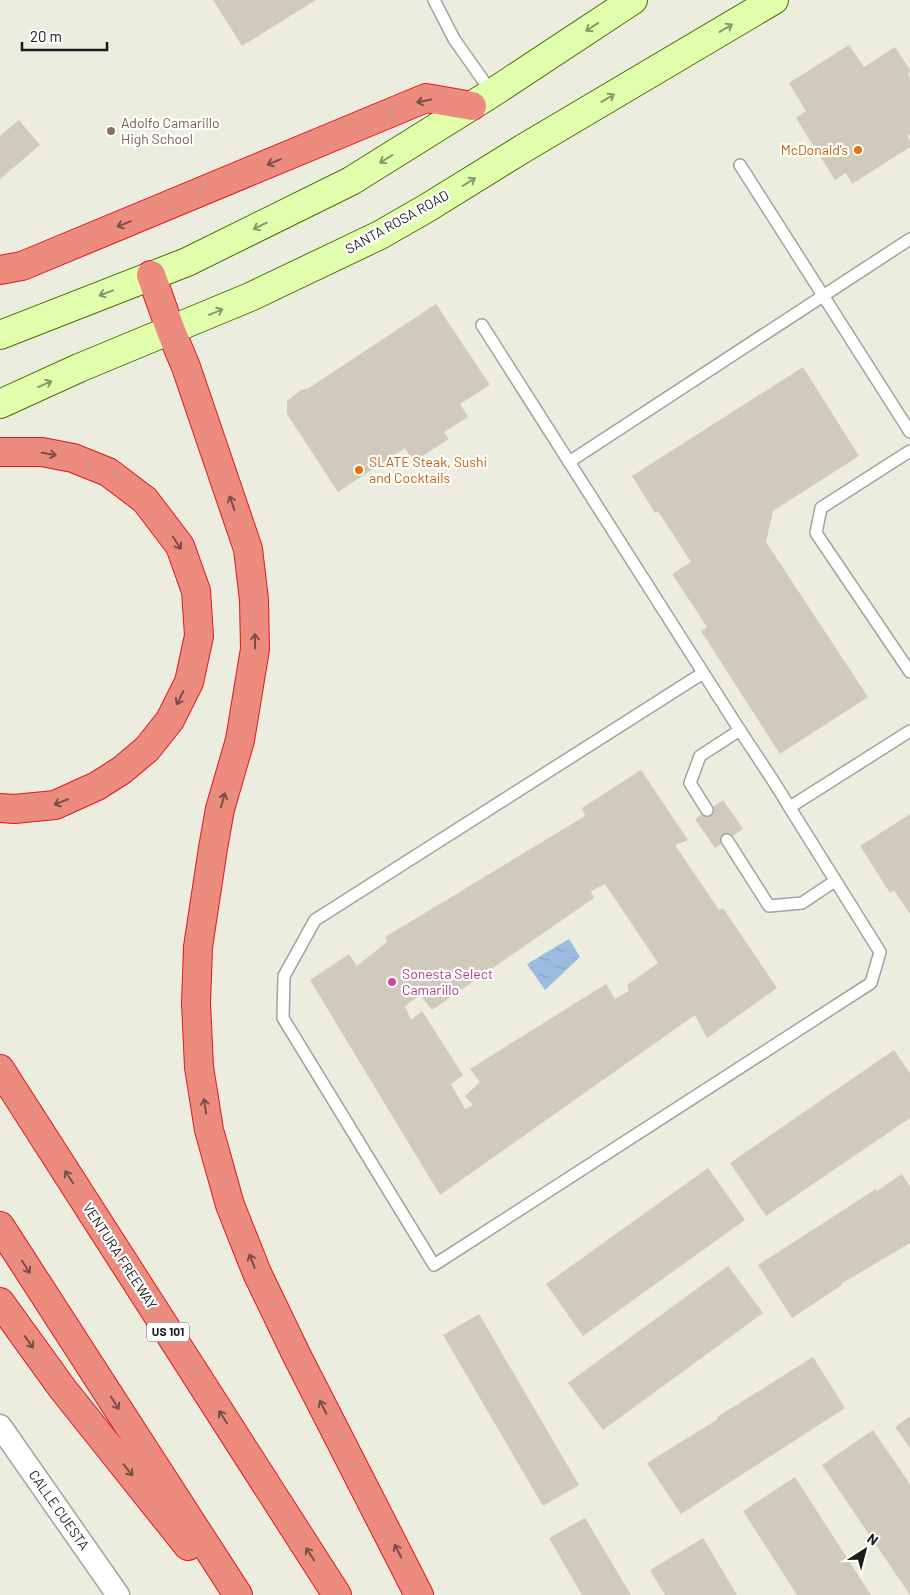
<svg xmlns="http://www.w3.org/2000/svg" width="910" height="1595" font-family="Barlow,sans-serif">
<style>
.water{fill:url(#water-ripples)}
.building{fill:#d0cabc;fill-rule:evenodd}
.lines{fill:none;stroke-linecap:round;stroke-linejoin:round}
.service-casing{stroke:#a2a2a2;stroke-width:14}
.minor-casing{stroke:#a2a2a2;stroke-width:25}
.secondary-casing{stroke:#447300;stroke-width:30}
.motorway-casing{stroke:#e01720;stroke-width:30}
.service{stroke:#fff;stroke-width:11}
.minor{stroke:#fff;stroke-width:22}
.secondary{stroke:#e1feac;stroke-width:28}
.motorway{stroke:#ec8c7f;stroke-width:28}
.oneway{stroke:#88986b}
.oneway2{stroke:#794e48}
.education-dot{fill:#8d6e63;stroke:#fff;stroke-width:2}
.food-dot{fill:#e8710a;stroke:#fff;stroke-width:2}
.hotel-dot{fill:#d1479c;stroke:#fff;stroke-width:2}
.labels{text-anchor:middle;stroke-width:4.5;stroke-linejoin:round;paint-order:stroke}
.shield{fill:#fff;stroke:#5f5f5f;stroke-width:1}
.shield-label{font-size:12px;font-weight:bold;fill:#1b1b1b}
.education-label{font-size:14px;fill:#785e54;stroke:#fff;text-anchor:start}
.food-label{font-size:14px;fill:#c56008;stroke:#fff;text-anchor:end}
.street-label{font-size:14px;fill:#1b1b1b;stroke:#fff}
.hotel-label{font-size:14px;fill:#b23c85;stroke:#fff;text-anchor:start}
</style>
<defs>
<pattern id="water-ripples" width="26" height="14" patternUnits="userSpaceOnUse" patternTransform="scale(1.25)"><rect width="26" height="14" fill="#9bbbdf"/><path d="M2 4q2-2 4 0t4 0M15 11q2-2 4 0t4 0" fill="none" stroke="#85a0bf"/></pattern>
</defs>
<rect width="100%" height="100%" fill="#ededdf"/>
<polygon class="water" points="569,939 580,957 545,990 527,964"/>
<g class="building">
<polygon points="213,0 316,0 242,46"/>
<polygon points="849,45 864,67 895,47 910,70 910,72 908,74 910,77 910,134 907,136 910,140 910,147 852,184 846,173 835,180 796,118 806,111 789,83"/>
<polygon points="19,120 40,145 0,179 0,136"/>
<polygon points="436,304 490,385 460,404 468,417 444,432 449,439 413,462 405,448 338,492 287,414 287,401 301,390 309,388"/>
<polygon points="803,367 859,456 773,511 766,542 868,697 780,754 701,631 707,627 672,574 691,562 658,511 655,513 632,476"/>
<path d="M 641,770 L 688,840 L 675,845 L 719,910 L 723,908 L 777,988 L 707,1038 L 695,1015 L 440,1195 L 310,980 L 349,954 L 357,966 L 387,942 L 385,937 L 585,816 L 582,808 ZM 605,884 L 658,963 L 627,985 L 629,991 L 615,999 L 606,984 L 470,1069 L 480,1082 L 465,1096 L 473,1105 L 465,1109 L 451,1084 L 463,1075 L 422,1011 L 411,1020 L 405,1006 L 420,995 L 432,1010 L 594,898 L 591,891 Z"/>
<polygon points="723,800 743,829 715,848 695,819"/>
<polygon points="910,814 910,914 894,890 890,893 860,846"/>
<polygon points="894,1050 910,1073 910,1118 766,1216 730,1163"/>
<polygon points="708,1168 745,1220 583,1336 546,1284"/>
<polygon points="902,1174 910,1187 910,1243 841,1284 842,1285 792,1318 758,1265 876,1189 877,1191"/>
<polygon points="728,1266 763,1313 603,1430 568,1383"/>
<polygon points="479,1314 579,1485 543,1506 443,1335"/>
<polygon points="813,1357 845,1408 681,1514 647,1463 718,1419 717,1417"/>
<polygon points="910,1416 910,1448 895,1427"/>
<polygon points="873,1430 910,1484 910,1595 822,1465"/>
<polygon points="795,1477 871,1595 797,1595 743,1511"/>
<polygon points="585,1518 631,1595 582,1595 549,1538"/>
<polygon points="703,1538 737,1595 665,1595 650,1570"/>
</g>
<g class="lines">
<g class="service-casing">
<g id="service">
<polyline points="434,0 454,39 492,93"/>
<polyline points="740,165 910,432"/>
<path d="M 482,325 C 568,459 653,594 739,729 C 756,755 774,781 790,808 C 820,856 850,904 880,952 L 871,983 L 434,1265 L 283,1018 L 284,976 L 315,920 L 703,673"/>
<polyline points="910,451 821,508 816,533 910,672"/>
<polyline points="569,462 910,239"/>
<polyline points="790,807 910,731"/>
<polyline points="707,810 690,783 700,756 740,730"/>
<polyline points="727,840 769,906 802,903 835,881"/>
</g>
</g>
<g class="minor-casing">
<polyline id="minor" points="0,1426 118,1595"/>
</g>
<g class="secondary-casing">
<g id="secondary">
<polyline points="0,335 187,262 351,181 492,93 633,0"/>
<polyline points="0,404 79,368 250,297 380,235 427,208 524,148 774,0"/>
</g>
</g>
<g class="motorway-casing">
<g id="motorway">
<polyline points="0,270 22,266 426,98 472,106"/>
<polyline points="151,275 171,331 186,367 248,549 254,600 255,649 240,740 220,809 213,848 198,947 196,1003 199,1067 209,1130 230,1205 257,1273 296,1354 419,1595"/>
<polyline points="0,452 42,452 73,458 108,472 145,500 180,546 196,591 199,636 189,682 170,720 147,749 122,770 97,786 55,805 14,809 0,808"/>
<polyline points="0,1069 337,1595"/>
<polyline points="0,1226 238,1595"/>
<polyline points="0,1302 62,1388 188,1546"/>
</g>
</g>
<use href="#service" class="service"/>
<use href="#minor" class="minor"/>
<use href="#secondary" class="secondary"/>
<use href="#motorway" class="motorway"/>
</g>
<defs><path id="oneway-shaft" d="M-6 0H5M1.5-3L5.5 0L1.5 3" fill="none" stroke-width="1.6" stroke-linecap="round" stroke-linejoin="round" transform="scale(1.25)"/></defs>
<g class="oneway">
<use href="#oneway-shaft" transform="translate(592 27) rotate(146)"/>
<use href="#oneway-shaft" transform="translate(726 28) rotate(-31)"/>
<use href="#oneway-shaft" transform="translate(608 98) rotate(-31)"/>
<use href="#oneway-shaft" transform="translate(386 159) rotate(148)"/>
<use href="#oneway-shaft" transform="translate(469 182) rotate(-32)"/>
<use href="#oneway-shaft" transform="translate(260 226) rotate(154)"/>
<use href="#oneway-shaft" transform="translate(106 293) rotate(159)"/>
<use href="#oneway-shaft" transform="translate(216 312) rotate(-23)"/>
<use href="#oneway-shaft" transform="translate(45 384) rotate(-24)"/>
</g>
<g class="oneway2">
<use href="#oneway-shaft" transform="translate(424 101) rotate(168)"/>
<use href="#oneway-shaft" transform="translate(274 162) rotate(158)"/>
<use href="#oneway-shaft" transform="translate(124 224) rotate(158)"/>
<use href="#oneway-shaft" transform="translate(49 454) rotate(9)"/>
<use href="#oneway-shaft" transform="translate(232 503) rotate(-109)"/>
<use href="#oneway-shaft" transform="translate(177 543) rotate(57)"/>
<use href="#oneway-shaft" transform="translate(255 641) rotate(-90)"/>
<use href="#oneway-shaft" transform="translate(180 698) rotate(116)"/>
<use href="#oneway-shaft" transform="translate(223 800) rotate(-74)"/>
<use href="#oneway-shaft" transform="translate(61 802) rotate(158)"/>
<use href="#oneway-shaft" transform="translate(205 1106) rotate(-99)"/>
<use href="#oneway-shaft" transform="translate(69 1177) rotate(-123)"/>
<use href="#oneway-shaft" transform="translate(252 1261) rotate(-111)"/>
<use href="#oneway-shaft" transform="translate(26 1267) rotate(57)"/>
<use href="#oneway-shaft" transform="translate(29 1342) rotate(54)"/>
<use href="#oneway-shaft" transform="translate(115 1403) rotate(57)"/>
<use href="#oneway-shaft" transform="translate(323 1407) rotate(-117)"/>
<use href="#oneway-shaft" transform="translate(223 1417) rotate(-123)"/>
<use href="#oneway-shaft" transform="translate(128 1470) rotate(51)"/>
<use href="#oneway-shaft" transform="translate(398 1551) rotate(-117)"/>
<use href="#oneway-shaft" transform="translate(310 1554) rotate(-123)"/>
</g>
<circle class="education-dot" cx="111" cy="131" r="5"/>
<g class="food-dot">
<circle cx="858" cy="150" r="5"/>
<circle cx="359" cy="470" r="5"/>
</g>
<circle class="hotel-dot" cx="392" cy="982" r="5"/>
<g class="labels">
<rect class="shield" x="147" y="1322.5" width="42" height="19" rx="4"/>
<g class="shield-label">
<text x="168" y="1336">US 101</text>
</g>
<g class="education-label">
<text x="121" y="128">Adolfo Camarillo<tspan x="121" dy="16">High School</tspan></text>
</g>
<g class="food-label">
<text x="848" y="155">McDonald's</text>
<text x="369" y="467" text-anchor="start">SLATE Steak, Sushi<tspan x="369" dy="16">and Cocktails</tspan></text>
</g>
<g class="street-label">
<text transform="translate(397 222) rotate(-29)" y="5">SANTA ROSA ROAD</text>
<text transform="translate(120 1256) rotate(57)" y="5">VENTURA FREEWAY</text>
<text transform="translate(59 1510) rotate(55)" y="5">CALLE CUESTA</text>
</g>
<g class="hotel-label">
<text x="402" y="979">Sonesta Select<tspan x="402" dy="16">Camarillo</tspan></text>
</g>
</g>
<g transform="translate(865 1550) rotate(36)" stroke="#ffffff" stroke-width="4" paint-order="stroke">
<path d="M0-4L9 19L0 12L-9 19Z" fill="#1b1b1b"/>
<text y="-8" font-size="14" font-weight="bold" text-anchor="middle" fill="#1b1b1b">N</text>
</g>
<path d="M22 42v8h85v-8" fill="none" stroke="#1b1b1b" stroke-width="2.5"/>
<text x="30" y="42" font-size="15" fill="#1b1b1b" stroke="#ffffff" stroke-width="4" paint-order="stroke">20 m</text>
</svg>
